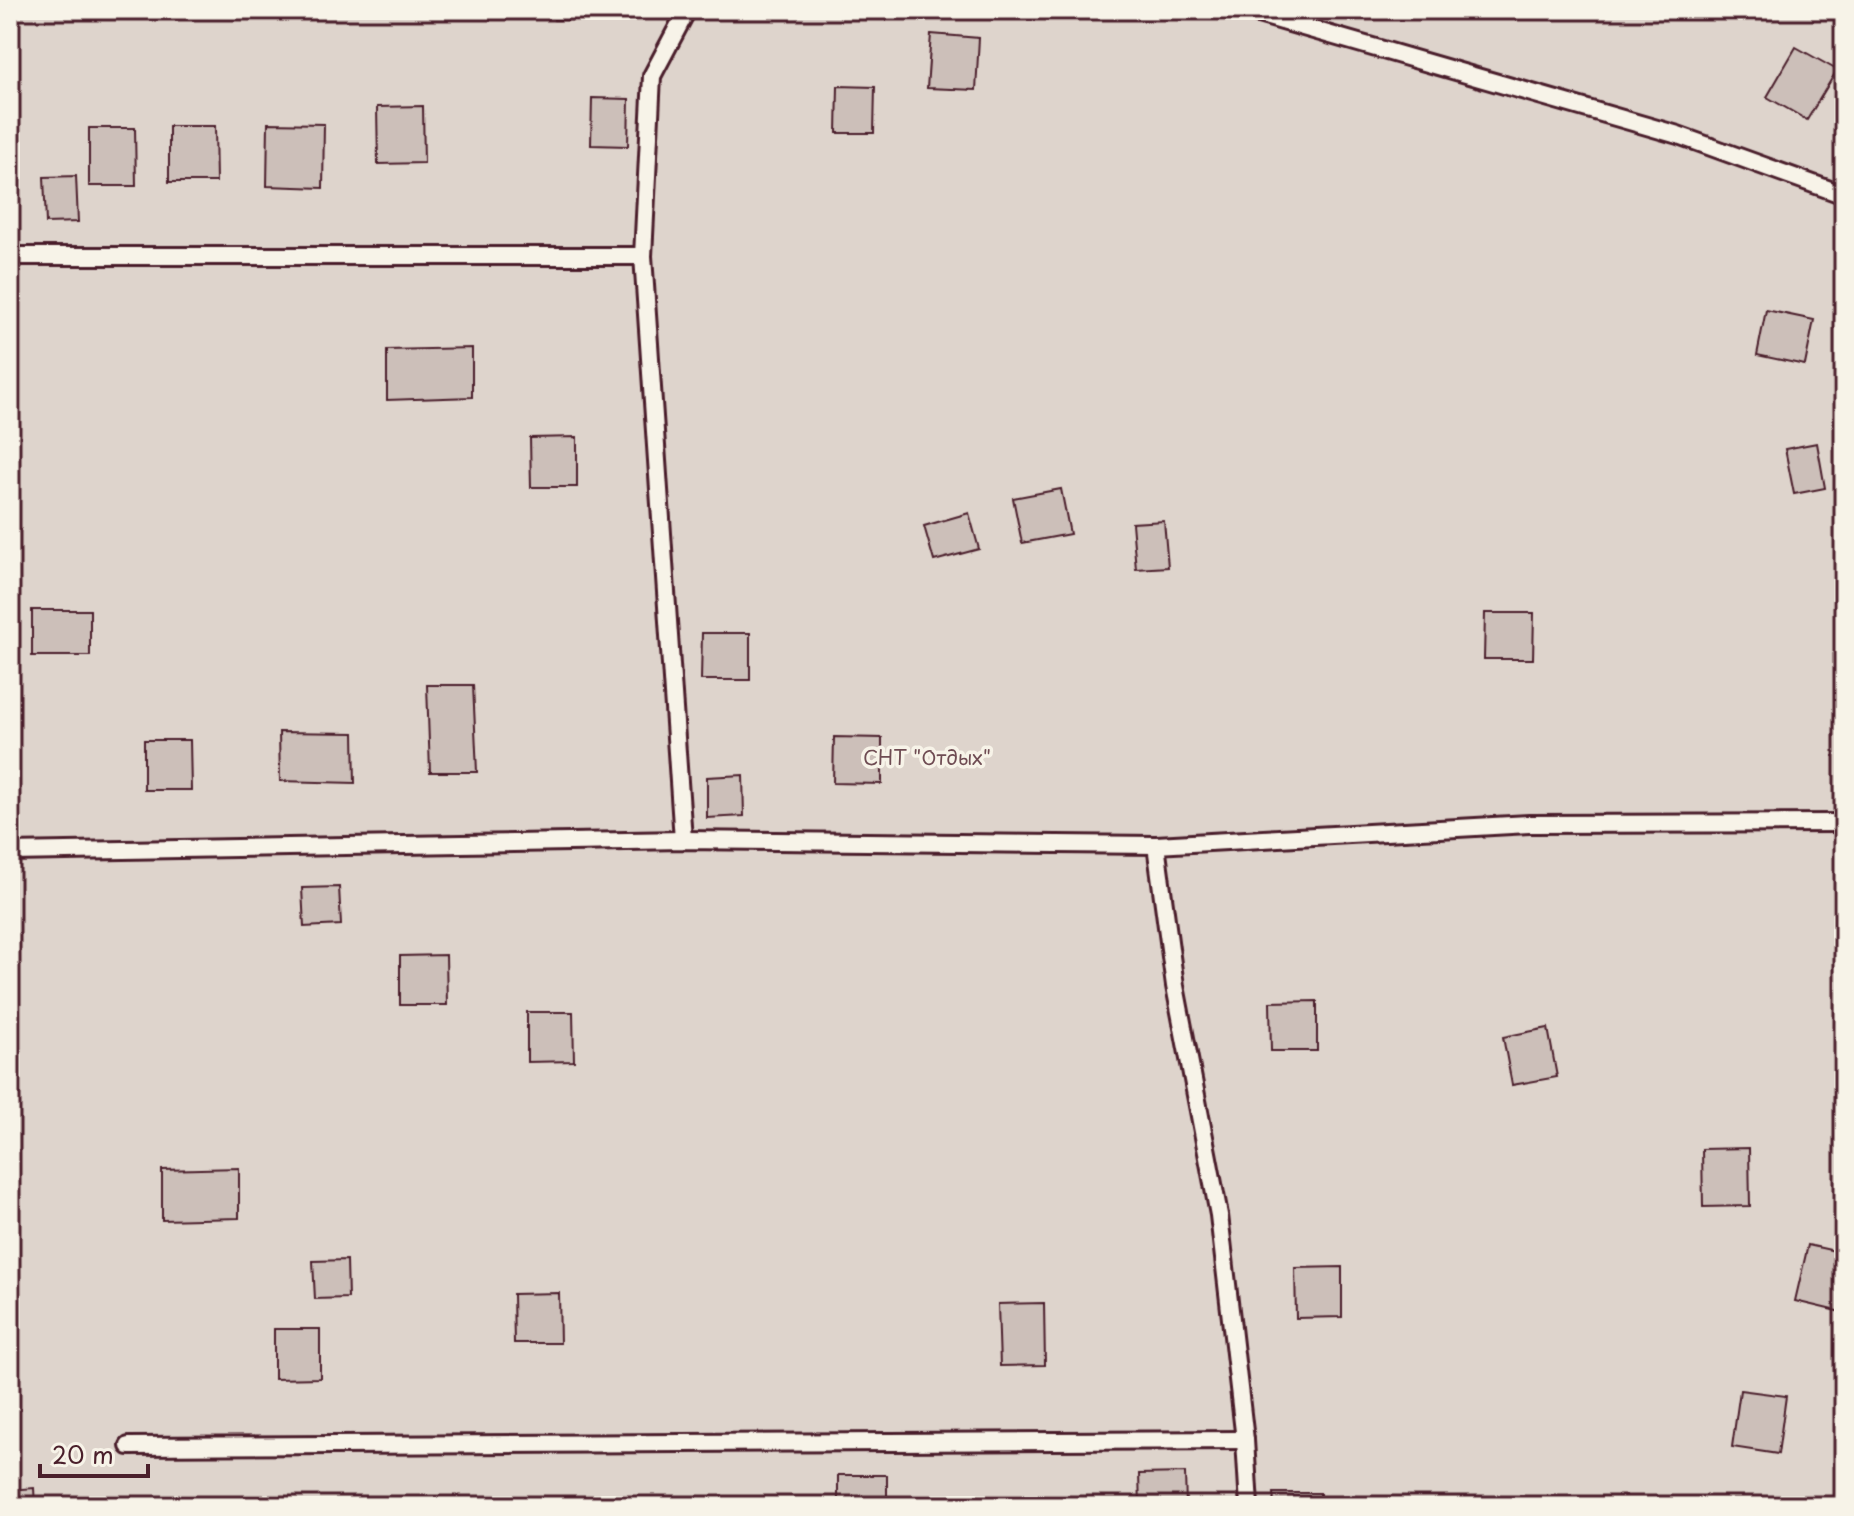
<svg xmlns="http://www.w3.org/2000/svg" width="1854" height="1516" font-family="'Playpen Sans',sans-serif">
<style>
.green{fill:#ded4cc;stroke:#947a7c;stroke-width:2}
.building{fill:#ccbfb9;stroke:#4a1f2b;stroke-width:2}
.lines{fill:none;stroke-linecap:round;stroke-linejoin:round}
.service-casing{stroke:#4a1f2b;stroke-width:22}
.service{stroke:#f7f3e8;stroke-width:16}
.labels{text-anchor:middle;stroke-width:7;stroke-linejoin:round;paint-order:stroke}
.park-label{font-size:20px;fill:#6f4c53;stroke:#f7f3e8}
</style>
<rect width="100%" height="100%" fill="#f7f3e8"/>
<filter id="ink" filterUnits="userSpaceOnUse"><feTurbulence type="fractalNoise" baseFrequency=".0125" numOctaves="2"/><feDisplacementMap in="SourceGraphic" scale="16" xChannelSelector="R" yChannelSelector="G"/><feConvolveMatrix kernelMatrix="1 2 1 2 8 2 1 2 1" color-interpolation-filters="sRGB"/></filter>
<g filter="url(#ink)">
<rect class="green" x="10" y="10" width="1834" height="1496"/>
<g class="building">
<rect x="554" y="10" width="49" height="10"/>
<polygon points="931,34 979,38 976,90 927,88"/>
<polygon points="1796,47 1837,70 1807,120 1767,97"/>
<polygon points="838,86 875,87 874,133 837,133"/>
<polygon points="592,98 629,99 628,146 591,145"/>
<polygon points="423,106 424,163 378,164 377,107"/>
<polygon points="268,123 324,124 323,188 267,186"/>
<polygon points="169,126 215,126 216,182 169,182"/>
<polygon points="89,128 135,128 136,186 89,186"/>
<polygon points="76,176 78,222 46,223 44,177"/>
<polygon points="1766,310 1814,320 1805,365 1757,355"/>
<polygon points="472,348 472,397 387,400 387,350"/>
<polygon points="577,437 577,487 531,487 530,438"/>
<polygon points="1817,443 1825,488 1794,494 1785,449"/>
<polygon points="1061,489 1070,534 1022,543 1013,498"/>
<polygon points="969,513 979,549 934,561 924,526"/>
<polygon points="1164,521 1168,567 1136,569 1132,523"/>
<rect x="32" y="610" width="58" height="46"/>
<polygon points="1485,613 1534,613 1533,659 1484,659"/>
<polygon points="702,633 750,633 750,680 701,680"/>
<polygon points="427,685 473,685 477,772 430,772"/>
<polygon points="279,732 354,733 355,783 280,781"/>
<polygon points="834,737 882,738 882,784 833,783"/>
<polygon points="144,740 190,740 191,790 144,790"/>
<polygon points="743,775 744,816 707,818 707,777"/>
<polygon points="339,887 341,925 304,927 302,888"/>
<polygon points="446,955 447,1005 400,1005 400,956"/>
<polygon points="1317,1001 1317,1051 1271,1051 1270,1002"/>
<polygon points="527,1012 573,1012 574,1061 527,1062"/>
<polygon points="1548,1028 1557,1077 1512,1085 1503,1037"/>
<polygon points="1749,1148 1750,1206 1703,1207 1702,1149"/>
<polygon points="239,1168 239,1218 162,1220 162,1170"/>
<polygon points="1808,1245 1844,1253 1844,1296 1841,1312 1795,1301"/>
<polygon points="347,1260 348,1298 315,1299 313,1261"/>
<polygon points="1342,1267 1342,1317 1296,1318 1295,1268"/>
<polygon points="559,1293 560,1343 514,1343 513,1294"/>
<polygon points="1044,1303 1045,1365 1000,1366 998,1304"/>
<polygon points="274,1329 320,1329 320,1378 274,1379"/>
<polygon points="1740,1390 1786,1396 1778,1454 1732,1447"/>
<polygon points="1185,1473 1186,1506 1140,1506 1139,1474"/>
<rect x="838" y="1475" width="49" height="31"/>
<polygon points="34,1488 35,1506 10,1506 10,1490"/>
<polygon points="1273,1493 1320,1493 1320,1506 1274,1506"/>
</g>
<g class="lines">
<g class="service-casing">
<g id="service">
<polyline points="1244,10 1678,135 1844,195"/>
<polyline points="10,256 643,256"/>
<polyline points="683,840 643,256 652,76 687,10"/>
<polyline points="1156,845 1175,986 1219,1215 1245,1440 1249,1506"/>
<polyline points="10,852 683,840 1156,845 1529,824 1844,823"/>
<polyline points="129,1446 1245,1440"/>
</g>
</g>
<use href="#service" class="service"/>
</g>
</g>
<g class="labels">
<g class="park-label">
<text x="927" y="765">СНТ "Отдых"</text>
</g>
</g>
<rect width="1854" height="1516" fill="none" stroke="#f7f3e8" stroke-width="40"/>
<rect x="20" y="20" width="1814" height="1476" fill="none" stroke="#4a1f2b" stroke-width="3" filter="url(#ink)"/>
<path d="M40 1464v12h108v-12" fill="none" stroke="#4a1f2b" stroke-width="4"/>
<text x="52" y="1464" font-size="24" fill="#4a1f2b" stroke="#f7f3e8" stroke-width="6" paint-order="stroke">20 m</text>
</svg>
